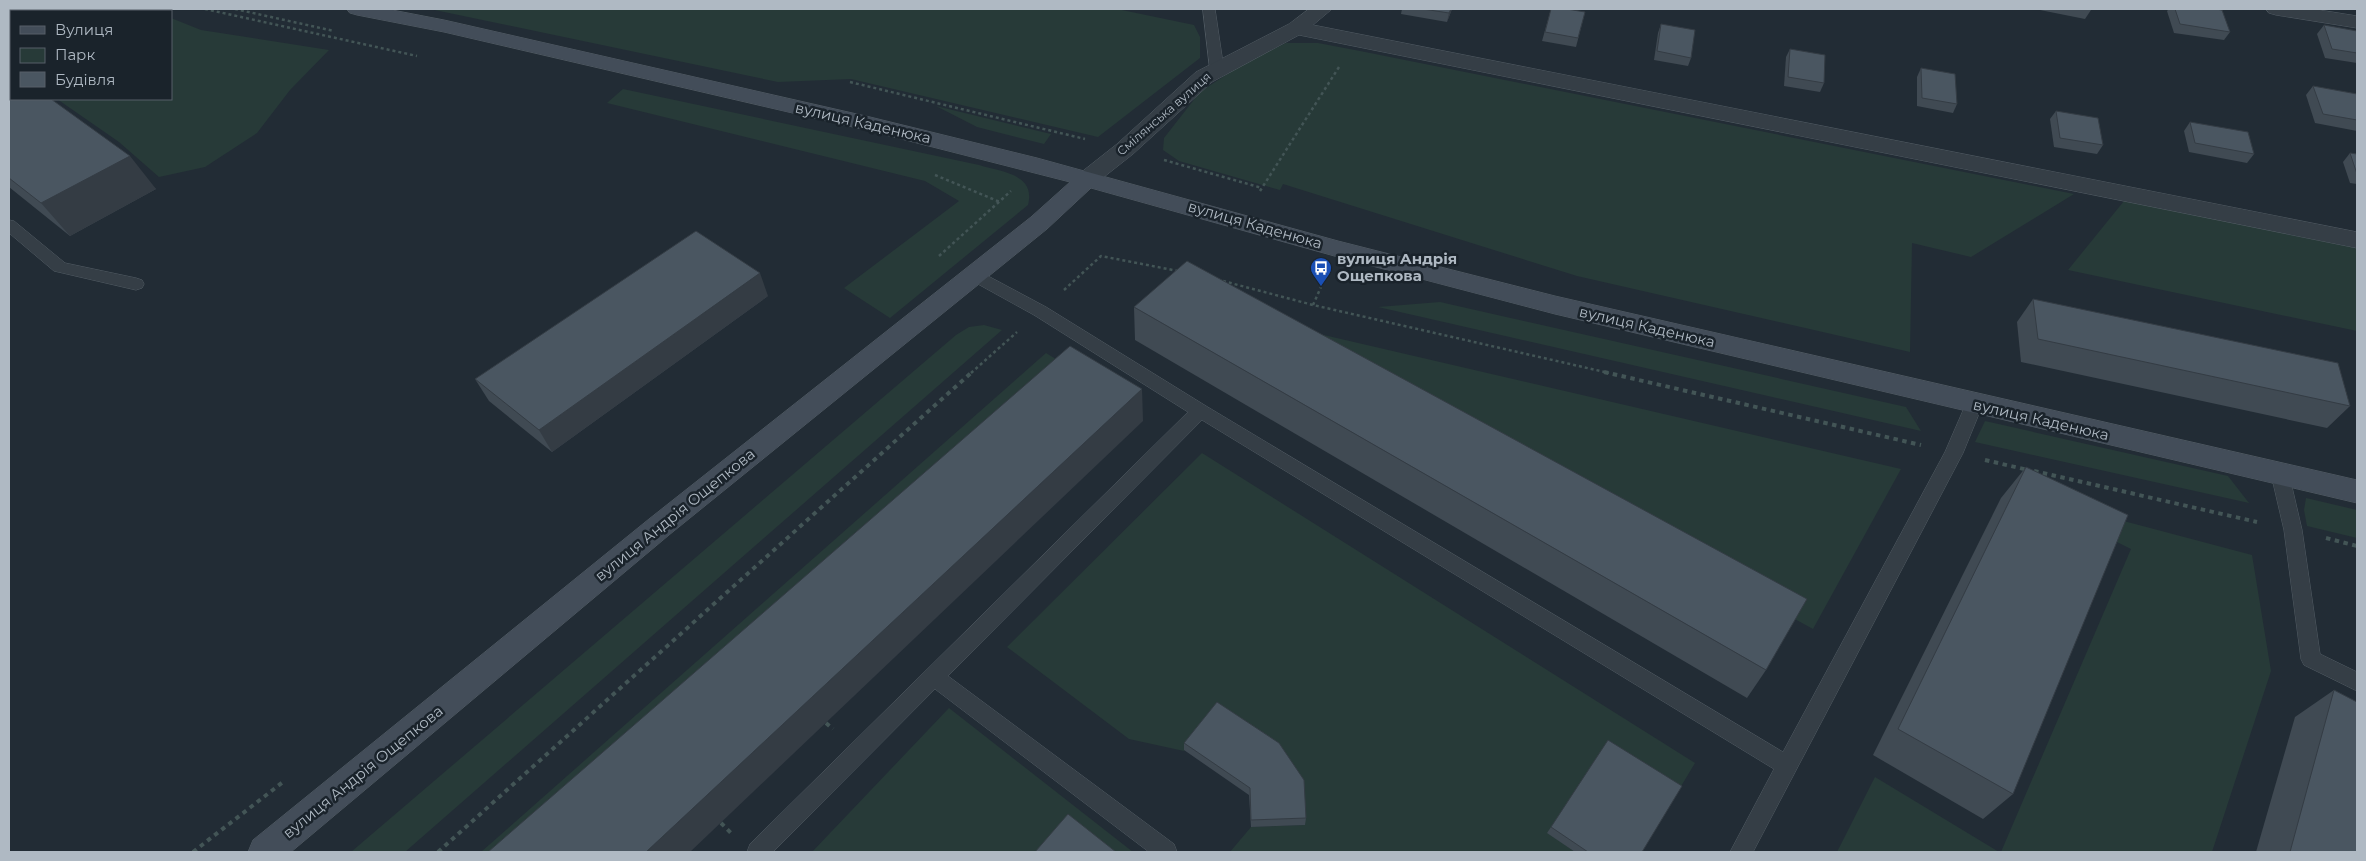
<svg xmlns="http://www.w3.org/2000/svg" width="2366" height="861" font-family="Montserrat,sans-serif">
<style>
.green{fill:#273a38}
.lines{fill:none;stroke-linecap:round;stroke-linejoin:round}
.lane-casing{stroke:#525c64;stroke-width:1}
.street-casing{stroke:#525c64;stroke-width:1}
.secondary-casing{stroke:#525c64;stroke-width:1}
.path-far1{stroke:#435556;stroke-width:2.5;stroke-dasharray:3 3;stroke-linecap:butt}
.path{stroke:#435556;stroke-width:4;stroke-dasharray:4.5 4.5;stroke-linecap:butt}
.lane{fill:#353e46;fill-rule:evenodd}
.street{fill:#353e46;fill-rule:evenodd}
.secondary{fill:#434d59;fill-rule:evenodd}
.wall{fill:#404a53}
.shaded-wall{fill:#343c44}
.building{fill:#4a5661;stroke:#343c44}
.labels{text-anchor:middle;stroke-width:5;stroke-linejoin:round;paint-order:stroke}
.far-street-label{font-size:12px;fill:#afb9c3;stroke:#1a232b}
.street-label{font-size:15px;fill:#afb9c3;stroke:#1a232b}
.poi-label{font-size:15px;font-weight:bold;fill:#afb9c3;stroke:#1a232b;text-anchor:start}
</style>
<rect width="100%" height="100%" fill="#222c35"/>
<g class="green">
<polygon points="9,9 148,9 154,11 11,11 11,62 9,60"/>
<polygon points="430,9 1117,9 1194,25 1200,37 1200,58 1098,137 851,79 778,82"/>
<polygon points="171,18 201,30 329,50 290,90 257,133 205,167 159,177 119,142 57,99 171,99"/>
<polygon points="1286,43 1318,43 1360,51 2074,194 1971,257 1912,243 1910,352 1577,276 1283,184 1280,190 1179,161 1163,150 1164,138 1200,92 1244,63"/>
<path d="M 623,89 L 979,165 C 1002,172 1036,174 1028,205 L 890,318 L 844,288 L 959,201 L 925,181 L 607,103 Z"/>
<polygon points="936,106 1051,134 1044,144 977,127"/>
<polygon points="2124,201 2357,248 2357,331 2068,270"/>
<polygon points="1440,302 1906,407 1921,431 1378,307"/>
<polygon points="1242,316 1901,469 1813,629"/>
<polygon points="984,325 1002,330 405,852 351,852 956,335 969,327"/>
<polygon points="1046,353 1072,369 527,852 481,852"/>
<polygon points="1985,421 2228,476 2249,503 1975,442"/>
<polygon points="1202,453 1695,763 1677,793 1548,833 1575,852 1230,852 1251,827 1305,825 1217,710 1184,751 1129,739 1007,647"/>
<polygon points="2306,498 2357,510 2357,538 2307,526 2304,510"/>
<polygon points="2067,506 2252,555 2271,671 2212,852 2001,852 2131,549 2063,515"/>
<polygon points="949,708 1133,852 812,852"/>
<polygon points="1875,777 1999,852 1837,852"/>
</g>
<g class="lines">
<g class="lane-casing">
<g id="lane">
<polygon points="1203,9 1215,9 1224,70 1222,73 1217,74 1210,70"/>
<polygon points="9,220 14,221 65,263 136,278 142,280 144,284 142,288 136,290 54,271 9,233"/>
<polygon points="973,268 1046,307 1206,406 1783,752 1945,452 1968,399 1974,397 1980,399 1983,404 1963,453 1753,852 1730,852 1774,769 1202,420 948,676 1174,844 1177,852 1149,852 935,689 773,852 747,852 750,844 1188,412 1034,315 967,278 965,274 967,270"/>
<polygon points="2280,467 2286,469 2289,474 2302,530 2320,654 2357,672 2357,691 2304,665 2301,659 2284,530 2271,474 2274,469"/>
</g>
</g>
<g class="street-casing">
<g id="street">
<polygon points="1309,9 1332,9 1313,25 2357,232 2357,248 1299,35 1212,82 1133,154 1095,184 1087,187 1079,184 1075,179 1079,174 1117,144 1196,72 1289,24"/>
<polygon points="2266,9 2313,9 2357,16 2357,28 2276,15 2269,13"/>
</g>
</g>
<g class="secondary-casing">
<polygon id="secondary" points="347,9 387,9 444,20 870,117 1037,158 1338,241 1555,296 2357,480 2357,503 1555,314 1338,257 1091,188 1047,229 669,535 291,852 248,852 253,840 649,519 1031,217 1070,182 870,131 444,32 357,15 350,13"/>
</g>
<g class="path-far1">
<polyline points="205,9 417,56"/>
<polyline points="235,9 334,31"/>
<polyline points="850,82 1085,139"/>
<polyline points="1164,160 1262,188"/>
<polyline points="935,175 1000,202"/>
<polyline points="1260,191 1339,67"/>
<polyline points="939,256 1011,191"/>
<polyline points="1223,281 1313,305 1609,373"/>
<polyline points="1064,290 1101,256 1178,271"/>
<polyline points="1313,305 1321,287"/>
<polyline points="971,373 1017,332"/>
</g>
<g class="path">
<polyline points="1604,372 1921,445"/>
<polyline points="1985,460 2028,470"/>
<polyline points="2034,471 2257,522"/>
<polyline points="2326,538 2357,546"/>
<polyline points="826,723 833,729"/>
<polyline points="721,823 731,833"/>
<polyline points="193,852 283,782"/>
<polyline points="438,852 972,372"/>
</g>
<use href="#lane" class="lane"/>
<use href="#street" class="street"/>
<use href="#secondary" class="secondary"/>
</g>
<g class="wall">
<polygon points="1402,9 1452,9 1447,22 1401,14"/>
<polygon points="1551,9 1585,12 1576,47 1542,41"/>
<polygon points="2035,9 2091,9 2091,10 2085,19"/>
<polygon points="2169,9 2215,9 2230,32 2224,40 2174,33 2167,11"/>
<polygon points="1661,24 1691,58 1688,66 1654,60 1658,33"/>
<polygon points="2324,25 2357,31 2357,63 2325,58 2317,34"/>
<polygon points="1790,49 1824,83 1820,92 1784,86 1786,57"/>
<polygon points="1921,68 1957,104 1953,113 1917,106 1917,77"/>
<polygon points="9,69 156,189 70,236 9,187"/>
<polygon points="2313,86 2357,94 2357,131 2315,123 2306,95"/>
<polygon points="2056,111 2103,145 2097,154 2054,147 2050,119"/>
<polygon points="2190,122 2254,154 2247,163 2189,152 2184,131"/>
<polygon points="2350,153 2357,154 2357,184 2350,183 2343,162"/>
<polygon points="768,296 552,452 489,401 475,379"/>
<polygon points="2033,299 2350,406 2327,428 2021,362 2017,322"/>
<polygon points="1134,307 1766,670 1747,698 1135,340"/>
<polygon points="2026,467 2013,794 1983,819 1873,755 2001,498"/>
<polygon points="2334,690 2357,852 2256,852 2295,717"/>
<polygon points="1184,743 1306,818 1305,825 1251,827 1249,795 1184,750"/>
<polygon points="1551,827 1642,852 1575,852 1547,833"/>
</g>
<g class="shaded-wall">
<polygon points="1451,9 1452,9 1447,22 1449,13"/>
<polygon points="130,156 156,189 70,236 41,203"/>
<polygon points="760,273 768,296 552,452 539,430"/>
<polygon points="1142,389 1143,421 690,852 646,852"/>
</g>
<g class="building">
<polygon points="1423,9 1451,9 1449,13"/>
<polygon points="1551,9 1567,9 1585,12 1578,38 1545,32"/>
<polygon points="2175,9 2215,9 2222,10 2230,32 2180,24"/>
<polygon points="1661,24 1695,30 1691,58 1657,51"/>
<polygon points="2324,25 2357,31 2357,53 2332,49"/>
<polygon points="1790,49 1825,55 1824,83 1788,77"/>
<polygon points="1921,68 1955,74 1957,104 1922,98"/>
<polygon points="9,69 11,70 11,99 51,99 130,156 41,203 9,178"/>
<polygon points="2313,86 2357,94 2357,120 2323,114"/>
<polygon points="2056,111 2098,118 2103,145 2060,138"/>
<polygon points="2190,122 2248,132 2254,154 2195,143"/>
<polygon points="2350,153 2357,154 2357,174"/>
<polygon points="696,231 760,273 539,430 475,379"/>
<polygon points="1187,261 1807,599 1766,670 1134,307"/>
<polygon points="2033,299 2338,363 2350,406 2038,339"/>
<polygon points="1070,346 1142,389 646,852 488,852"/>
<polygon points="2026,467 2128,515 2013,794 1898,729"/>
<polygon points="2334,690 2357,702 2357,852 2290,852"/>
<polygon points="1217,702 1279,743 1304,780 1306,818 1251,820 1250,788 1184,743"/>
<polygon points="1608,740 1682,786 1642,852 1588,852 1551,827"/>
<polygon points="1068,814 1116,852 1035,852"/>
</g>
<defs>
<g id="bus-pin" transform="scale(1.125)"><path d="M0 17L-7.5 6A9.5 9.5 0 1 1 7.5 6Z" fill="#1a4fb4" stroke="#1a232b"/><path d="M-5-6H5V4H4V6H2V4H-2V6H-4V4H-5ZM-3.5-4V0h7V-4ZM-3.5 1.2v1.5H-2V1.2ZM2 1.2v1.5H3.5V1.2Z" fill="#fff"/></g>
</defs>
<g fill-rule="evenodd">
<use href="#bus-pin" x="1321" y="268"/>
</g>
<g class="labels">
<g class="far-street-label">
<text transform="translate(1164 114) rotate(-41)" y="4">Смілянська вулиця</text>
</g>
<g class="street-label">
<text transform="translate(863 123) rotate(13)" y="5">вулиця Каденюка</text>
<text transform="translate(1255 225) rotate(16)" y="5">вулиця Каденюка</text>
<text transform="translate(1647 327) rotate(13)" y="5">вулиця Каденюка</text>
<text transform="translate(2041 420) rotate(13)" y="5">вулиця Каденюка</text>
<text transform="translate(675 515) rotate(-39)" y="5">вулиця Андрія Ощепкова</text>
<text transform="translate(363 772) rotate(-39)" y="5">вулиця Андрія Ощепкова</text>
</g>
<g class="poi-label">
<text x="1337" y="264">вулиця Андрія<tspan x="1337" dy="17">Ощепкова</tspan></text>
</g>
</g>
<rect width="2366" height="861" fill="none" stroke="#afb9c3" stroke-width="20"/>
<rect x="10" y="10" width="162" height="90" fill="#1a232b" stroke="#565f68"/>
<rect x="20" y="26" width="25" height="8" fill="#434d59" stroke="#565f68"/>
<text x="55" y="35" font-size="15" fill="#afb9c3">Вулиця</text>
<rect x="20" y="48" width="25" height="15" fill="#273a38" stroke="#565f68"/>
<text x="55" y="60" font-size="15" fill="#afb9c3">Парк</text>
<rect x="20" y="72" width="25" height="15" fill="#4a5661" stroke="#565f68"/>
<text x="55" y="85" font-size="15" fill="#afb9c3">Будівля</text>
</svg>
